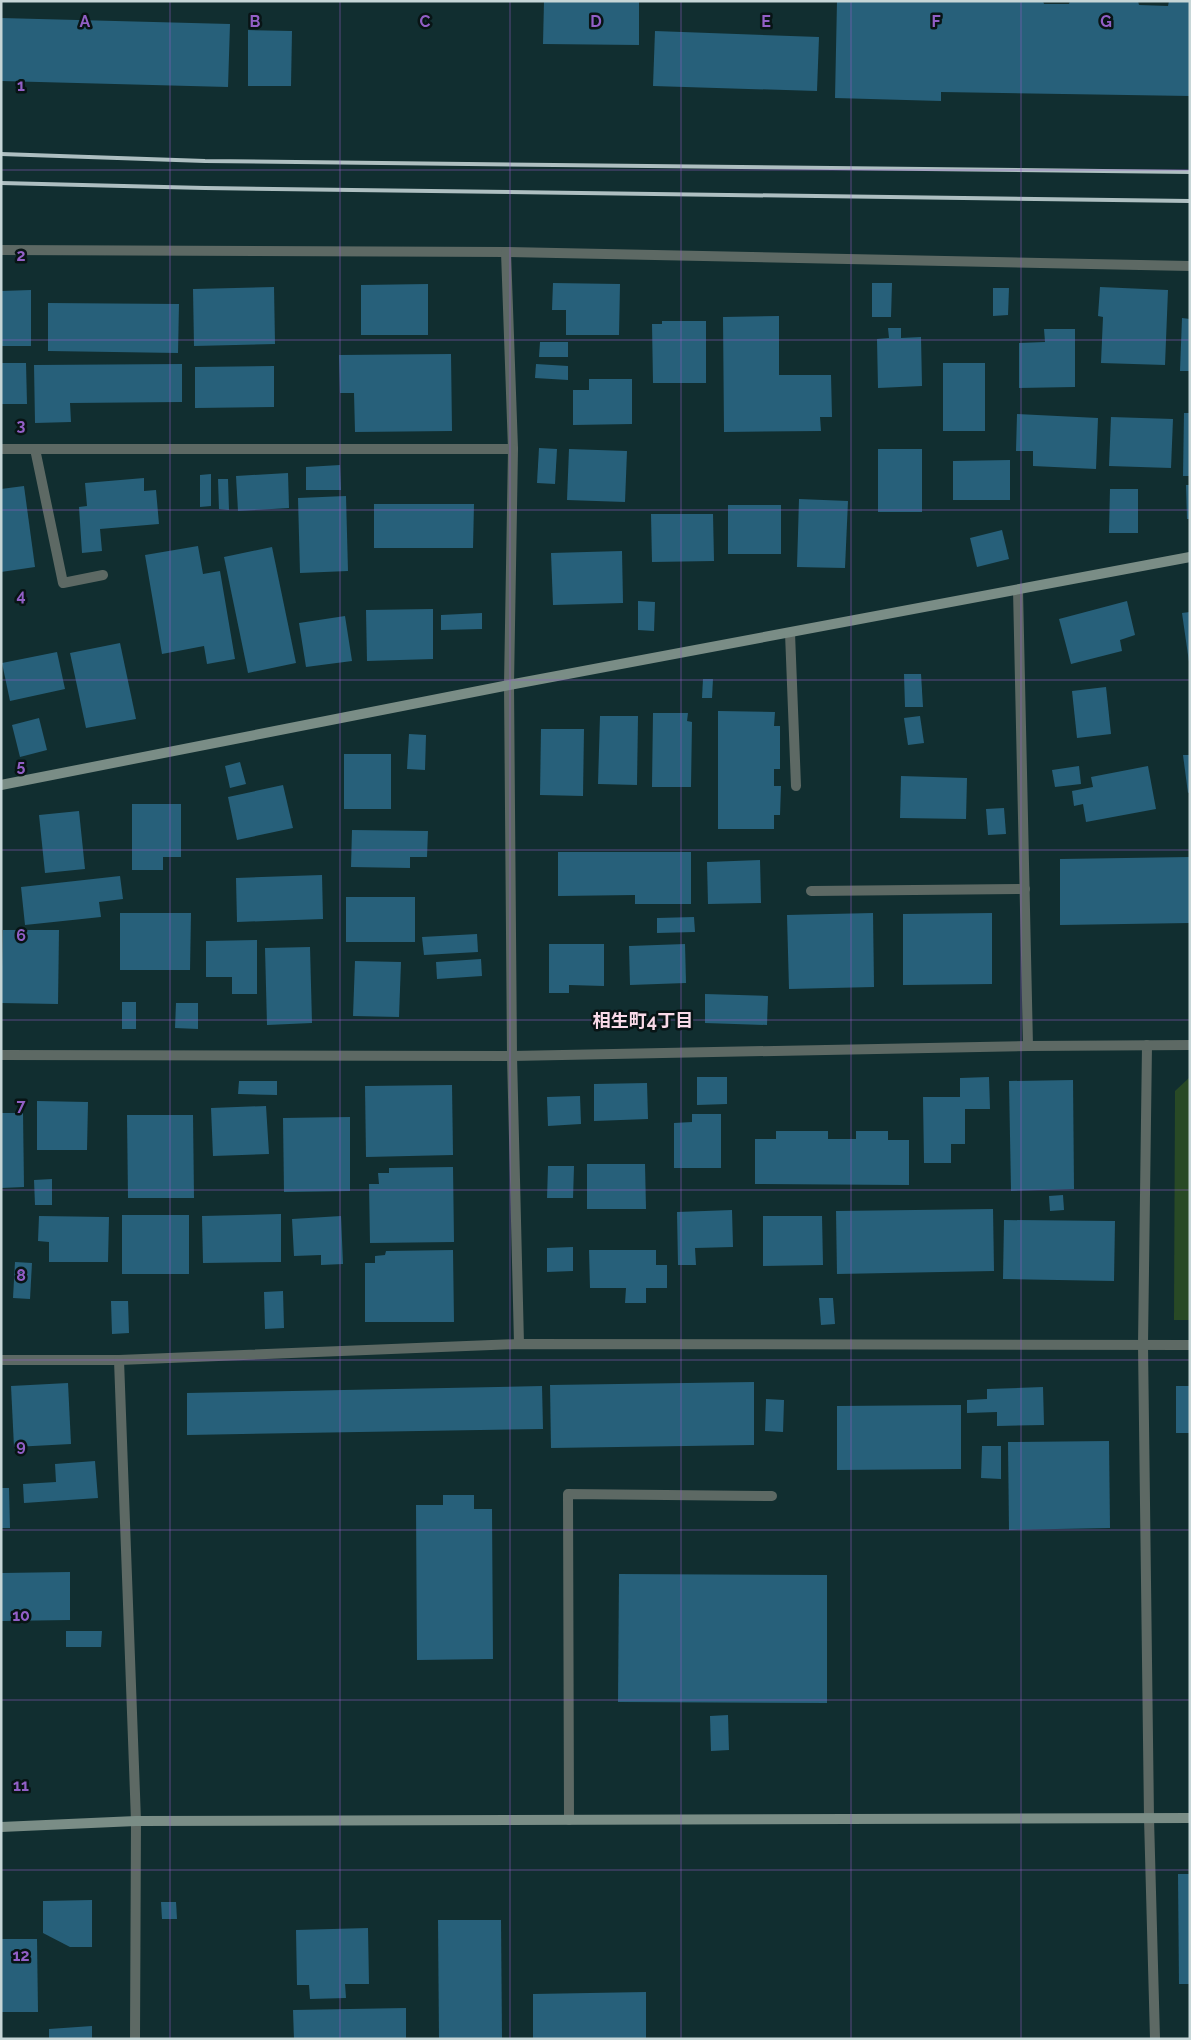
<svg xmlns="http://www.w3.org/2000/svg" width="1191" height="2040" font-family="Raleway,'Noto Sans JP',sans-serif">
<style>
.green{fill:#284925}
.building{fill:#27607a}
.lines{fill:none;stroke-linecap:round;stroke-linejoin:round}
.lane{stroke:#5d6964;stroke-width:10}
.street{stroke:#5d6964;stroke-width:10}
.secondary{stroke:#7a8d86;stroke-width:10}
.rail{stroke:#aebfc1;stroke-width:4}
.grid{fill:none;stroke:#925fc6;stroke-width:1;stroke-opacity:0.55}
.labels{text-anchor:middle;stroke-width:5;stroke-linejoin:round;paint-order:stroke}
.neighbourhood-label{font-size:18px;font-weight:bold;fill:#f9dae8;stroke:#081415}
.grid-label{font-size:16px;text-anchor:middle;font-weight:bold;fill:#925fc6;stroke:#081415;stroke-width:5;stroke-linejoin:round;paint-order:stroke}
</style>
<rect width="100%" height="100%" fill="#112e30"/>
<polygon class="green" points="1190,1077 1190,1320 1174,1320 1175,1091"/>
<g class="building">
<polygon points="544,1 639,1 639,45 543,44"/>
<polygon points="837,1 1043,1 1044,4 1069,4 1070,1 1138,1 1139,5 1168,6 1169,1 1190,1 1190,96 941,92 941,101 835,98"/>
<polygon points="1,18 230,24 228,87 1,81"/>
<polygon points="248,30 292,31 291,86 248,86"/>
<polygon points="655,31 819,37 817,91 653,86"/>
<polygon points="553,283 620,284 619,335 566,335 566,310 552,310"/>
<polygon points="872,283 892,283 891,317 872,317"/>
<polygon points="428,284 428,335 361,335 361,285"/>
<polygon points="274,287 275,344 194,346 193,289"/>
<polygon points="1100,287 1168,290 1165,365 1101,363 1103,317 1098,316"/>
<polygon points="993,288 1009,288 1008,315 993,316"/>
<polygon points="31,290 31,346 1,346 1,291"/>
<polygon points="48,303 179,304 178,353 48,351"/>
<polygon points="779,316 779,375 831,375 832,417 820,417 821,431 724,432 723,317"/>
<polygon points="1182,318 1190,319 1190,371 1180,371"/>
<polygon points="662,321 706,321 706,383 653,383 652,324 662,324"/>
<polygon points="888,328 901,328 901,338 921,337 922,386 878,388 877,339 889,338"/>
<polygon points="1044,329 1075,329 1075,387 1019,388 1019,343 1045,342"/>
<polygon points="540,342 568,342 568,357 539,357"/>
<polygon points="451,354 452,431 355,432 354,393 340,393 339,355"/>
<polygon points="1,363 26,363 27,404 1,404"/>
<rect x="943" y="363" width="42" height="68"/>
<polygon points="182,364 182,402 70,403 71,422 35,423 34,365"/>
<polygon points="536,364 568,366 568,380 535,378"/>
<polygon points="274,366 274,407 195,408 195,367"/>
<polygon points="589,379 632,379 632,424 573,425 573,390 589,390"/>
<polygon points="1184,413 1190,413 1190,476 1183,476"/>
<polygon points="1017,414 1098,418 1096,469 1033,466 1033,451 1016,451"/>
<polygon points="1111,417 1173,419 1171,468 1109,466"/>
<polygon points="539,448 557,449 555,484 537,483"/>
<polygon points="569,449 627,451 625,502 567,500"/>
<rect x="878" y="449" width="44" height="63"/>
<polygon points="1010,460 1010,500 953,500 953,461"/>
<polygon points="340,465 341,490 306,490 306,467"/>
<polygon points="288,473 289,508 238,511 236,476"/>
<polygon points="211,474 211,506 200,507 200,475"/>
<polygon points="144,478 144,491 156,490 159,524 100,529 102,551 82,553 79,507 87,506 85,483"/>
<polygon points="218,479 228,479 229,510 219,509"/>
<polygon points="1186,485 1190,485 1190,519 1187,519"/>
<polygon points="24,486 35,567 1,572 1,489"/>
<polygon points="1110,489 1138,489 1138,533 1109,533"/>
<polygon points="346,496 348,571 300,573 298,498"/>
<polygon points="799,499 848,501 845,568 797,567"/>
<polygon points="374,504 474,504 473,548 374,548"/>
<rect x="728" y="505" width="53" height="49"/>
<polygon points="651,514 713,514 714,561 652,562"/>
<polygon points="1002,530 1009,559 977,567 970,538"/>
<polygon points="198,546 203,574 220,571 235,659 207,664 204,646 162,654 145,555"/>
<polygon points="272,547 296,663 248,673 224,557"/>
<polygon points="622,551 623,603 553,605 551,553"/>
<polygon points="638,601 655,602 654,631 638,630"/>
<polygon points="1127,601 1135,635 1120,640 1122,651 1071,664 1059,619"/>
<polygon points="433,609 433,659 367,661 366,610"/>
<polygon points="1190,612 1190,662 1189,662 1182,613"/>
<polygon points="482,613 482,629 441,630 441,615"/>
<polygon points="345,616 352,661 306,667 299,623"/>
<polygon points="120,643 136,719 86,728 70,653"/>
<polygon points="57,652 65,689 10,701 2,663"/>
<polygon points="904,674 921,674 923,707 905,707"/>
<polygon points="703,679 713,679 712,698 702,698"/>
<polygon points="1106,687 1111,734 1077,738 1072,691"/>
<polygon points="718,711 775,712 774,726 780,726 780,769 774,769 774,786 781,786 780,815 774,815 774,829 718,829"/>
<polygon points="653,713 688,713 687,721 692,722 691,787 652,787"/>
<polygon points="600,716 638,716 637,785 598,784"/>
<polygon points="920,716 924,743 908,745 904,718"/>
<polygon points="39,718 47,750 20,757 12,725"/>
<polygon points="541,729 584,729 583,796 540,795"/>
<polygon points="409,734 426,735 425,770 407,769"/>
<rect x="344" y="754" width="47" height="55"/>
<polygon points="1183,755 1190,755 1190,792 1188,793"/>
<polygon points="240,762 246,784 230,788 225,766"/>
<polygon points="1079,766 1081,784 1055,787 1052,770"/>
<polygon points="1148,766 1156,809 1086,822 1083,804 1074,806 1072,791 1093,787 1091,777"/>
<polygon points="901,776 967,778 966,819 900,818"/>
<polygon points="283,785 293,828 237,840 228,797"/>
<polygon points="132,804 181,804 181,857 163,857 163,870 132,870"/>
<polygon points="1004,808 1006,834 988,835 986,809"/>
<polygon points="79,811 85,869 45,873 39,815"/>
<polygon points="352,830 428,831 427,857 410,857 410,868 351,867"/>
<polygon points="558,852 691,852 691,904 635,904 635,895 558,896"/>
<polygon points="1190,857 1190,923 1060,925 1060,859"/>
<polygon points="760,860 761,903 708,904 707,862"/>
<polygon points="322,875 323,919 237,922 236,878"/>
<polygon points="120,876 123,899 99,902 101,917 25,925 21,887"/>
<rect x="346" y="897" width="69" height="45"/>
<polygon points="120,913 191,913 190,970 120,970"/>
<polygon points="873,913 874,987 789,989 787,915"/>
<polygon points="992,913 992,984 903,985 903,914"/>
<polygon points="694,917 695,932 657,933 657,918"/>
<polygon points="3,930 59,930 58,1004 1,1003"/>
<polygon points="477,934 478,952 424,955 422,937"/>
<polygon points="257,940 257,994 232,994 232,977 206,977 206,941"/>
<polygon points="549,944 604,944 604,986 569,985 569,993 549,993"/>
<polygon points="685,944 686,983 630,985 629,946"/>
<polygon points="310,947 312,1023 267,1025 265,948"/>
<polygon points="481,959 482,976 437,979 436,962"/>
<polygon points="355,961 401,962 399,1017 353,1016"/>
<polygon points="705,994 768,996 767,1025 705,1023"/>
<rect x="122" y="1002" width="14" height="27"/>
<polygon points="176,1003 198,1003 198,1029 175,1028"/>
<polygon points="697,1077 727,1077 727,1104 697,1105"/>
<polygon points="989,1077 990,1109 965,1109 965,1144 951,1144 951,1163 924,1163 923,1097 960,1097 960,1078"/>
<polygon points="1073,1080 1074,1189 1011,1191 1009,1081"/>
<polygon points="239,1081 277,1081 277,1095 238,1094"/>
<polygon points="647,1083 648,1119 594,1121 594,1084"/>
<polygon points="452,1085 453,1155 366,1157 365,1086"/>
<polygon points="580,1096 581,1124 548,1126 547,1097"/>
<polygon points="37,1101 88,1102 87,1150 37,1150"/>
<polygon points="266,1106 269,1154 213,1156 211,1108"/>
<polygon points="1,1113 23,1113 24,1187 1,1188"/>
<polygon points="692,1114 721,1114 721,1168 674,1168 674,1123 692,1122"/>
<polygon points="127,1115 193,1115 194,1198 128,1198"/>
<polygon points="350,1117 350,1191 284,1192 283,1118"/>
<polygon points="776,1131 828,1131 828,1139 856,1139 856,1131 888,1131 888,1140 909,1140 909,1185 755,1184 755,1139 776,1139"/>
<polygon points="587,1164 645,1164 646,1209 587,1209"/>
<polygon points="548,1166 574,1166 573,1198 547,1198"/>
<polygon points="453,1167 454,1242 370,1243 369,1184 379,1184 378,1173 389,1173 389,1168"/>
<polygon points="52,1179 52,1205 35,1205 34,1180"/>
<polygon points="1063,1195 1064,1210 1050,1211 1049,1196"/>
<polygon points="993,1209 994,1271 837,1274 836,1211"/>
<polygon points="732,1210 733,1247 695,1248 696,1265 678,1265 677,1212"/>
<polygon points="281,1214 281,1262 203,1263 202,1216"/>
<rect x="122" y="1215" width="67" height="59"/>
<polygon points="39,1216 109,1217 108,1262 49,1262 49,1242 38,1241"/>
<polygon points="341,1216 343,1264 321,1265 321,1255 294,1256 292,1219"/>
<polygon points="763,1216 822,1216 823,1265 763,1266"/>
<polygon points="1004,1220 1115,1221 1114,1281 1003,1279"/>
<polygon points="573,1247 573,1271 547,1272 547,1248"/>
<polygon points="453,1250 454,1322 365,1322 365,1263 375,1263 375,1256 385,1255 386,1251"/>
<polygon points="589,1250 656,1250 656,1265 667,1265 667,1288 646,1288 646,1303 625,1303 626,1288 590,1288"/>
<polygon points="15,1262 32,1263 30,1299 13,1298"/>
<polygon points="283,1291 284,1328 265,1329 264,1292"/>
<polygon points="819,1298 833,1298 835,1324 821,1325"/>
<polygon points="111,1301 128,1301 129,1333 112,1334"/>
<polygon points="754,1382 754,1445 551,1448 550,1385"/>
<polygon points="68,1383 71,1444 14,1447 11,1386"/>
<polygon points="542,1386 543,1429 187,1435 187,1393"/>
<rect x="1176" y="1386" width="14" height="47"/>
<polygon points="1043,1387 1044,1425 997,1426 997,1412 967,1413 967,1400 987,1399 987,1389"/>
<polygon points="766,1399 784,1400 783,1432 765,1431"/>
<polygon points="961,1405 961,1469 837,1470 837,1406"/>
<polygon points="1109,1441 1110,1528 1009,1530 1008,1442"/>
<polygon points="982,1446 1001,1446 1001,1479 981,1478"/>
<polygon points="95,1461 98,1498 24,1503 23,1484 56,1482 55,1464"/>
<polygon points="1,1488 9,1488 10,1528 1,1528"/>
<polygon points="443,1495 474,1495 474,1509 492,1509 493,1659 417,1660 416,1505 443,1505"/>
<polygon points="70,1572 70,1620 2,1621 2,1573"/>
<polygon points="619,1574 827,1575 827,1703 618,1702"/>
<polygon points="66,1631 102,1631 101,1647 66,1647"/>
<polygon points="728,1715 729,1750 711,1751 710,1716"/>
<polygon points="1178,1874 1190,1874 1190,1984 1179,1984"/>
<polygon points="92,1900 92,1947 70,1947 43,1933 43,1901"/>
<polygon points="161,1902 176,1902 177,1919 162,1919"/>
<polygon points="438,1920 501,1920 502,2039 439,2039"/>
<polygon points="368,1928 369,1984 345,1984 346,1998 310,1999 309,1985 297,1985 296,1930"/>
<polygon points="1,1939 37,1939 38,2012 1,2012"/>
<polygon points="646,1992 646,2039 533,2039 533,1994"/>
<polygon points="406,2008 406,2039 294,2039 293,2010"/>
<polygon points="92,2026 92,2039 49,2039 49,2029"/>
</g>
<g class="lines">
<g class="lane">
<polyline points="35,449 63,583 103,575"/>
<polyline points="790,633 796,786"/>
<polyline points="811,891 1025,889"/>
<polyline points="569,1820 568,1494 772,1496"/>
</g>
<g class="street">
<polyline points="1,250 506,252 1190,266"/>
<polyline points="506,252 513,449 509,685 512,1056 519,1344"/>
<polyline points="1,449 513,449"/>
<polyline points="1018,590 1028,1046"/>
<polyline points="1147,1045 1143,1345 1149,1818 1155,2039"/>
<polyline points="1,1055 512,1056 1028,1046 1190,1045"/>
<polyline points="1,1360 119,1360 519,1344 1190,1345"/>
<polyline points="119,1360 136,1821 135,2039"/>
</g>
<g class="secondary">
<polyline points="1,785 509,685 1190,557"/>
<polyline points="1,1827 136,1821 1190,1818"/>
</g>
<g class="rail">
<polyline points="1,154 205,161 1190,172"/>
<polyline points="1,183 205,188 1190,201"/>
</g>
</g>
<path class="grid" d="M 170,1 L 170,2039M 340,1 L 340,2039M 510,1 L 510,2039M 681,1 L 681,2039M 851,1 L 851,2039M 1021,1 L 1021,2039M 1,170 L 1190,170M 1,340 L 1190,340M 1,510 L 1190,510M 1,680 L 1190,680M 1,850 L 1190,850M 1,1020 L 1190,1020M 1,1190 L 1190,1190M 1,1360 L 1190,1360M 1,1530 L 1190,1530M 1,1700 L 1190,1700M 1,1870 L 1190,1870"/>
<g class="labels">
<g class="neighbourhood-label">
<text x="643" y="1027">相生町4丁目</text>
</g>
</g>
<g class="grid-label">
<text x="85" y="27">A</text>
<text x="255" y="27">B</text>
<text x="425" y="27">C</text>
<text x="596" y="27">D</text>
<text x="766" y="27">E</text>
<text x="936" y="27">F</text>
<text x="1106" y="27">G</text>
<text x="21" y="91">1</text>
<text x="21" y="261">2</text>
<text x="21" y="431">3</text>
<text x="21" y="601">4</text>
<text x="21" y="771">5</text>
<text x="21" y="941">6</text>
<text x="21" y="1111">7</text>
<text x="21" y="1281">8</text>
<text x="21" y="1451">9</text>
<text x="21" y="1621">10</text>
<text x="21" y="1791">11</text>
<text x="21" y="1961">12</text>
</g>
<rect width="1191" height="2040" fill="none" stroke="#c6d6d7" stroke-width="5"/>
</svg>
